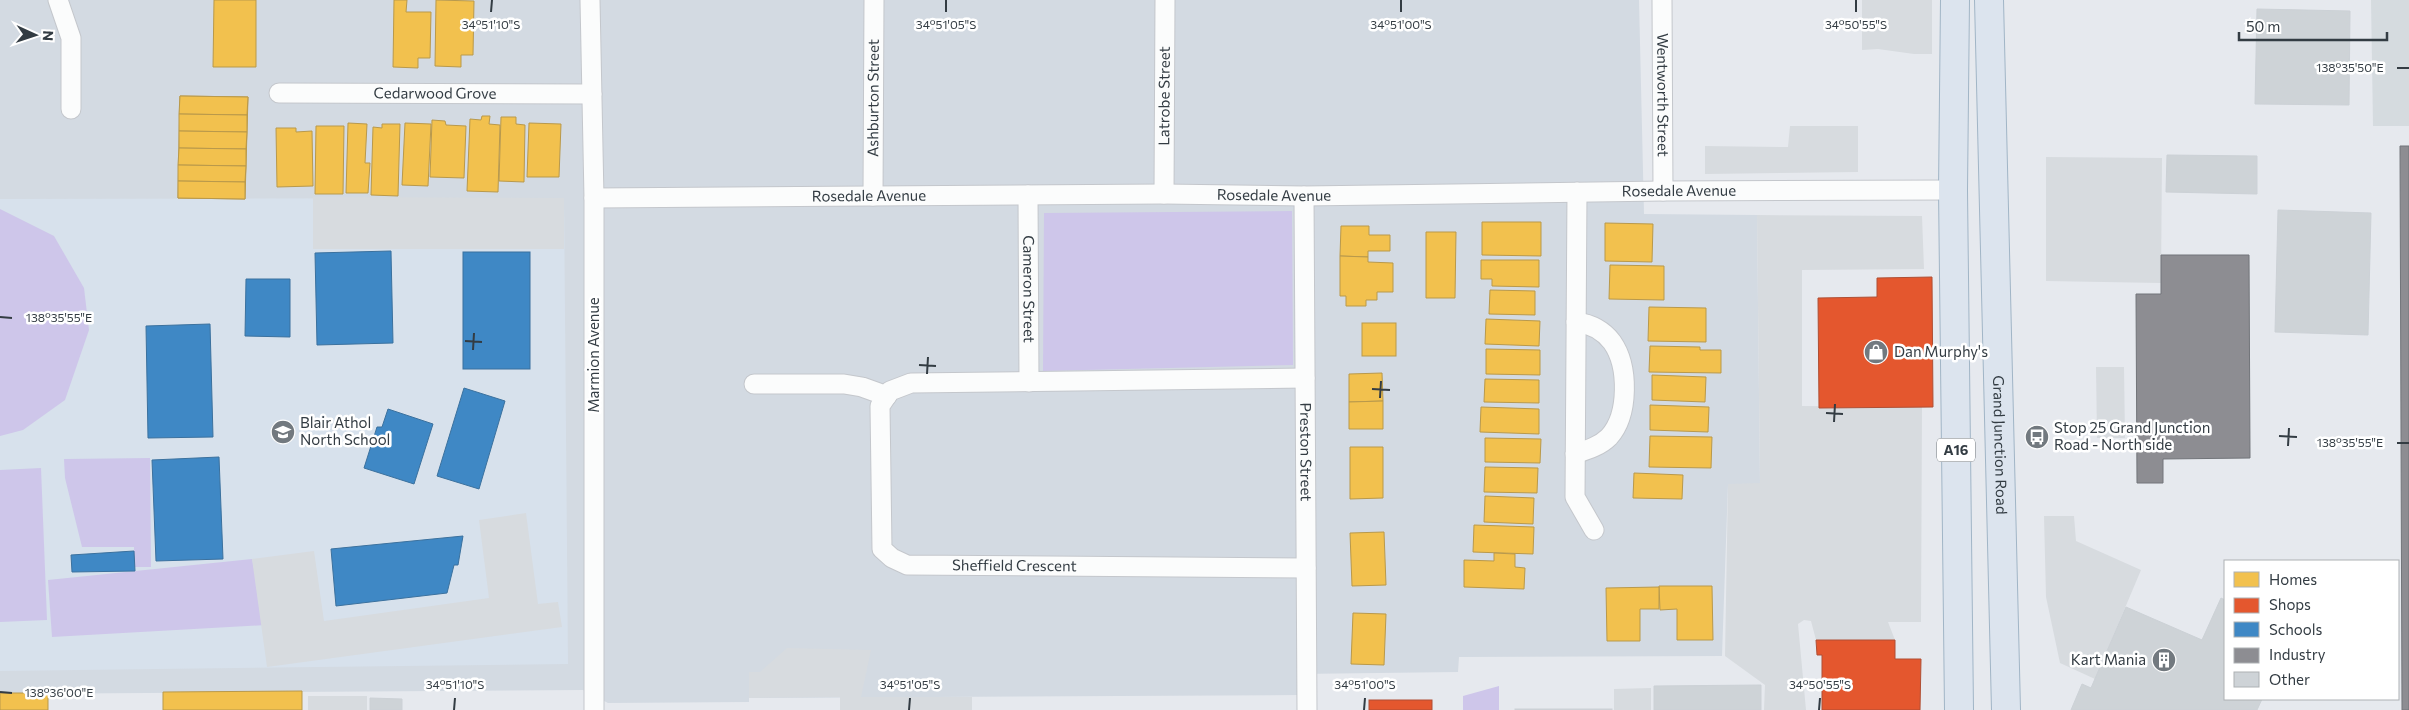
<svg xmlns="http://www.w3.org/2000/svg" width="2409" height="710" font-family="Commissioner,sans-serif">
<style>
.residential{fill:#d3dae2}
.industrial{fill:#d5dbdf}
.education{fill:#d7e1ec}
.green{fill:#cec6ea}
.parking{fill:#d7dbdf}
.homes{fill:#f2c14e;stroke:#b9994b}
.shops{fill:#e4572e;stroke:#af4f34}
.schools{fill:#3f88c5;stroke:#3b719e}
.industry{fill:#8d8d92;stroke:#72757a}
.building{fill:#ced3d7;stroke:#ccd1d6}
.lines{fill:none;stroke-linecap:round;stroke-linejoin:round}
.minor-casing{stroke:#c4c7cc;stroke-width:21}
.trunk-casing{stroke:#a1b5c6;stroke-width:30}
.minor{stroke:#fbfcfc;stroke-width:19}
.trunk{stroke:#dce4ee;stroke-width:28}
.ticks{fill:none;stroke:#333c43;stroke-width:2}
.labels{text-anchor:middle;stroke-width:5;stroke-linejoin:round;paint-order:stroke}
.shield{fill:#fff;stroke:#70767b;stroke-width:1}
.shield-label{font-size:14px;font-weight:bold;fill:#333c43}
.street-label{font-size:15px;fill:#333c43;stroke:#fff}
.poi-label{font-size:15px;fill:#333c43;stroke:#fff;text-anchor:start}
.ticks-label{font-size:12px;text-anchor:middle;fill:#333c43;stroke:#fff;stroke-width:5;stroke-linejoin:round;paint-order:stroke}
</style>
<rect width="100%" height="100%" fill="#e6e9ee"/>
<polygon class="residential" points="0,0 1639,0 1644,214 1757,215 1760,484 1728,484 1722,656 1459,657 1458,672 1298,674 1298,695 749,698 749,702 608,703 583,690 0,694"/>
<polygon class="industrial" points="2371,0 2409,0 2409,126 2373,126"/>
<polygon class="education" points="564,198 568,664 0,671 0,199"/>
<g class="green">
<polygon points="0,209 54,236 84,288 89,330 65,400 23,430 0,436"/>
<polygon points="1292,211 1293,365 1043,371 1044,213"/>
<polygon points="150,458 151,567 134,567 134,547 82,547 65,478 64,459"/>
<polygon points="41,468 47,620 0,622 0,470"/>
<polygon points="252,559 266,625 52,637 48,580"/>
<polygon points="1499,686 1499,710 1463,710 1463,696"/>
</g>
<g class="parking">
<polygon points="1862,0 1932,0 1932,54 1914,54 1878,49 1862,50"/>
<polygon points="1790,126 1858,126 1858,172 1705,174 1705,146 1788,147"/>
<polygon points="2046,157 2162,158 2161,283 2046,281"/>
<polygon points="313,197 564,198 564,249 313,249"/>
<polygon points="1757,215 1922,216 1924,269 1802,270 1802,406 1922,407 1921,622 1888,622 1895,640 1816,640 1811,621 1804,620 1798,624 1806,710 1764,710 1765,685 1725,656 1728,484 1760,483"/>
<polygon points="2096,367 2124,367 2125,438 2097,438"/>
<polygon points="526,513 538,604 558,602 562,627 267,667 252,559 314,551 324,621 489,598 479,520"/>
<polygon points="2044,516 2074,516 2076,541 2141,570 2095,679 2060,663 2046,597"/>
<polygon points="787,648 871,650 861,697 972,697 972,710 840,710 840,697 749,698 749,672 760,672"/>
<polygon points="1651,688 1651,710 1614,710 1614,689"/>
<rect x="308" y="696" width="59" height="14"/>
</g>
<g class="homes">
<polygon points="214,0 256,0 256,67 213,67"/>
<polygon points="394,0 407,0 406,12 431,12 430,58 418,58 418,68 393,67"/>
<polygon points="436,0 474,1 473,55 461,55 461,67 435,66"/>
<polygon points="180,96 248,97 245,199 178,198"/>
<polygon points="180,96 248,97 247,115 179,114"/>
<polygon points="179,114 247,115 247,132 179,131"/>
<polygon points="482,116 490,116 489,124 500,125 498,192 467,191 470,119 481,120"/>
<polygon points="501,117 516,117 516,124 525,125 524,182 499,181"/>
<polygon points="432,120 445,121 446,125 466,126 464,178 430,177"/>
<polygon points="348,123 367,124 365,163 370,163 368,193 346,193"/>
<polygon points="405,123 431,124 428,186 402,185"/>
<polygon points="529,123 561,124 559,177 527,177"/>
<polygon points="382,124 400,124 398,196 371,195 373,127 382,128"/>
<polygon points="316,126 344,126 343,194 315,194"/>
<polygon points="276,128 296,128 296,132 312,131 313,186 277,187"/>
<polygon points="179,131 247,132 246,149 179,148"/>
<polygon points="179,148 246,149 246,166 178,165"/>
<polygon points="178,165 246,166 245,182 178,181"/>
<polygon points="178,181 245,182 245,199 178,198"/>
<polygon points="1482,222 1541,222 1541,256 1482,255"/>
<polygon points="1605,223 1653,224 1652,262 1605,261"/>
<polygon points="1341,226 1369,226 1369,235 1390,235 1390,251 1368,251 1368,257 1340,256"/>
<polygon points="1426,232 1456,232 1455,298 1426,298"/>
<polygon points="1340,256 1368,257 1368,262 1393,263 1393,292 1377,292 1377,300 1366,300 1366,306 1346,306 1346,296 1340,296"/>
<polygon points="1481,260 1539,260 1539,287 1492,286 1492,279 1481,279"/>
<polygon points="1610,265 1664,266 1664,300 1609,299"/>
<polygon points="1490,290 1535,291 1535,315 1489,314"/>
<polygon points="1649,307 1706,308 1706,342 1648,341"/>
<polygon points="1486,319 1540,321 1539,346 1485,344"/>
<rect x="1362" y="323" width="34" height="33"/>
<polygon points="1650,346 1700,347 1700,350 1721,350 1721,373 1649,372"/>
<polygon points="1486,349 1540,350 1540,375 1486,374"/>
<polygon points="1382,373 1383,401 1349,402 1349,374"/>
<polygon points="1652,375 1706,377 1705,402 1652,400"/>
<polygon points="1485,379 1539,380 1539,403 1484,402"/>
<polygon points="1383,401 1383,429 1349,429 1349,402"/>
<polygon points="1650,405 1709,407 1708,432 1650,430"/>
<polygon points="1481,407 1539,409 1539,434 1480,432"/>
<polygon points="1650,436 1712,437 1711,468 1649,467"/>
<polygon points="1485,438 1541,439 1540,463 1485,462"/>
<polygon points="1350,447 1383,447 1383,498 1350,499"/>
<polygon points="1485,467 1538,468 1537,493 1484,492"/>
<polygon points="1634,473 1683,475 1682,499 1633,498"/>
<polygon points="1485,496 1534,498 1533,524 1484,522"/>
<polygon points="1474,525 1534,527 1533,554 1473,552"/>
<polygon points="1384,532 1386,585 1352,586 1350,533"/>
<polygon points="1494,553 1515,554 1515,567 1525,568 1524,589 1464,587 1464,560 1494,561"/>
<polygon points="1659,586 1712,586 1713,640 1677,640 1677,609 1660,610"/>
<polygon points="1659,587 1659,609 1640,609 1640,641 1607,641 1606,588"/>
<polygon points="1353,613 1386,614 1384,665 1351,664"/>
<polygon points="302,691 302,710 163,710 163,692"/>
<rect x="0" y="693" width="48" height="17"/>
</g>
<g class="shops">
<polygon points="1932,277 1933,407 1819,408 1818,298 1877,297 1877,278"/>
<polygon points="1816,640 1895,640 1895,659 1921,659 1920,710 1822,710 1822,655 1817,655"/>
<rect x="1369" y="700" width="63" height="10"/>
</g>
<g class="schools">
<polygon points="391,251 393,343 317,345 315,253"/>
<rect x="463" y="252" width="67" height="117"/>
<polygon points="246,279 290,279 290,337 245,336"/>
<polygon points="210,324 213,437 148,438 146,326"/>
<polygon points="464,388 505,401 479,489 437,476"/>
<polygon points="388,409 433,424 414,484 364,468 377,427 382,427"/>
<polygon points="219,457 223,559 156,561 152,460"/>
<polygon points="463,536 458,565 454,565 447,593 336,606 331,549"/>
<polygon points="134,551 135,571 72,572 71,555"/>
</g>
<g class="industry">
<polygon points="2400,146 2409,146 2409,710 2402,710"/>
<polygon points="2161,255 2249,255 2250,458 2163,459 2163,483 2137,483 2136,294 2161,294"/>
</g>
<g class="building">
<polygon points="2257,9 2350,11 2349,105 2255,104"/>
<polygon points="2167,155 2257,156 2257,194 2166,192"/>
<polygon points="2278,210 2371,213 2368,335 2275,332"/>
<polygon points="2221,598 2225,600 2225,699 2262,699 2257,710 2071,710 2082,684 2091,688 2126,607 2202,640"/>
<polygon points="1761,685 1761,710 1654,710 1654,686"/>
<polygon points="370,698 402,699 402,710 370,710"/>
<rect x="1515" y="709" width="97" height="1"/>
</g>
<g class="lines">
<g class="minor-casing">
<g id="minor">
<polyline points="58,0 71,38 71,109"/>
<polyline points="590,0 594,198 594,710"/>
<path id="s1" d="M 1662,0 L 1663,191"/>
<path id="s2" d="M 279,93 L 592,94"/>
<polyline points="1577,192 1575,497 1594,530"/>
<path id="s3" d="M 1164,194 L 1165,0"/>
<path id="s4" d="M 1028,195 L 1029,382"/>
<path id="s5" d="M 873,196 L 874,0"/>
<path id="s6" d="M 1304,196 L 1307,710"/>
<path id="s7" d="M 594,198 L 1164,194 L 1304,196 L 1663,191 L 1953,190"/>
<path id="s8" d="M 1305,378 L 911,383 L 890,391 L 880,406 L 882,549 L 892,558 L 907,565 L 1306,568"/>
<polyline points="754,384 844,384 862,387 887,396"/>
<path d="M 1575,454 C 1587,450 1600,446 1609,437 C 1629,415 1629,366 1612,342 C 1603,330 1591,324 1576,322"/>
</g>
</g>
<g class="trunk-casing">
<g id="trunk">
<polyline points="1955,0 1953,190 1959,710"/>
<path id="s9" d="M 1989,0 L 2006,710"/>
</g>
</g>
<use href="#minor" class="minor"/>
<use href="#trunk" class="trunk"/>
</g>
<path class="ticks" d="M 491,12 L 492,0M 946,12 L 946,0M 1401,12 L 1401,0M 1856,12 L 1856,0M 2397,68 L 2409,68M 0,317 L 12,318M 465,341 L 482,342M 473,350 L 474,333M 919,365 L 936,366M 927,374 L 928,357M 1372,389 L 1390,390M 1380,398 L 1381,381M 1826,413 L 1843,414M 1834,422 L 1835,404M 2279,436 L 2297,437M 2397,443 L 2409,443M 2288,446 L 2289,428M 0,692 L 12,693M 454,710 L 455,698M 909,710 L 910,698M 1364,710 L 1365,698M 1819,710 L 1820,698"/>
<defs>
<g id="shop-disc" transform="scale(1.25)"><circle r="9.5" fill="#72797f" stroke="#fff"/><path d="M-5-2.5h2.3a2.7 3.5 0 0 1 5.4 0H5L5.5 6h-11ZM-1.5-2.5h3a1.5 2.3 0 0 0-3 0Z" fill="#fff"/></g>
<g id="school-disc" transform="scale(1.25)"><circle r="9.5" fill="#72797f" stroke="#fff"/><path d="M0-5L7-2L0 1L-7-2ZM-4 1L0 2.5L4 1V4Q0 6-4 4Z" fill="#fff"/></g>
<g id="bus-disc" transform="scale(1.25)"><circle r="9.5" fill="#72797f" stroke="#fff"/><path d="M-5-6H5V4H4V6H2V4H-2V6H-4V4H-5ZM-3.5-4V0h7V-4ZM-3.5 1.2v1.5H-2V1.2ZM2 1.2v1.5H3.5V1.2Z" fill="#fff"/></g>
<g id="building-disc" transform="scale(1.25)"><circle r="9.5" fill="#72797f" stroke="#fff"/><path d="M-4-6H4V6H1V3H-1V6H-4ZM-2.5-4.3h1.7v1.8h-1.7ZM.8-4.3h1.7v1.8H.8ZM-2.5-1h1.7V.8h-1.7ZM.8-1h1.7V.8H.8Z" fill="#fff"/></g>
</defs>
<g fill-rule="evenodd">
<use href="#shop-disc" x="1876" y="352"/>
<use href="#school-disc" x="283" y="432"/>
<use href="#bus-disc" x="2037" y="437"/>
<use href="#building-disc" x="2164" y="660"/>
</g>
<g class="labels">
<rect class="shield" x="1937" y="438.5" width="38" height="23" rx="4"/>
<g class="shield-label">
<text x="1956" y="455">A16</text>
</g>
<g class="street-label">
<text dy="5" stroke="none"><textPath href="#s2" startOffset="156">Cedarwood Grove</textPath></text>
<text dy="5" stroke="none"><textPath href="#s1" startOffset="95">Wentworth Street</textPath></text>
<text dy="5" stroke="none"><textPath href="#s3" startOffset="98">Latrobe Street</textPath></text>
<text dy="5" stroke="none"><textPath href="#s5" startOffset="98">Ashburton Street</textPath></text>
<text dy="5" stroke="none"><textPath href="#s7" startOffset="1085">Rosedale Avenue</textPath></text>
<text dy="5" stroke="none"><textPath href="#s7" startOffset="680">Rosedale Avenue</textPath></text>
<text dy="5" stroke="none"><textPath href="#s7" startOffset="275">Rosedale Avenue</textPath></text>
<text dy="5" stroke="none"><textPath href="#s4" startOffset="94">Cameron Street</textPath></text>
<text transform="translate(594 355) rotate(-90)" y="5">Marmion Avenue</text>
<text dy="5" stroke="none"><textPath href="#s9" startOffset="445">Grand Junction Road</textPath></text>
<text dy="5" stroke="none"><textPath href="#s6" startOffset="256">Preston Street</textPath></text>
<text dy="5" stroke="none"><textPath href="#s8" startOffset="715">Sheffield Crescent</textPath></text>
</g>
<g class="poi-label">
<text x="1894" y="357">Dan Murphy's</text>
<text x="300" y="428">Blair Athol<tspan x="300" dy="17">North School</tspan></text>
<text x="2054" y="433">Stop 25 Grand Junction<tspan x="2054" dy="17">Road - North side</tspan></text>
<text x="2146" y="665" text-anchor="end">Kart Mania</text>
</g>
</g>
<g class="ticks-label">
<text x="491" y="29">34°51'10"S</text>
<text x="946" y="29">34°51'05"S</text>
<text x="1401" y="29">34°51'00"S</text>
<text x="1856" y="29">34°50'55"S</text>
<text x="2350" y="72">138°35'50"E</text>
<text x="59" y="322">138°35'55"E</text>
<text x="2350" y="447">138°35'55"E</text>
<text x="455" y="689">34°51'10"S</text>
<text x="910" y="689">34°51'05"S</text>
<text x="1365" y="689">34°51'00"S</text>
<text x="1820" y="689">34°50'55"S</text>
<text x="59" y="697">138°36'00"E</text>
</g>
<rect x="2224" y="560" width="175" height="140" fill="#ffffff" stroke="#adb1b4"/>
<rect x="2234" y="572" width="25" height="15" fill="#f2c14e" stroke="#adb1b4"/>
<text x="2269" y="585" font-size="15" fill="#333c43">Homes</text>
<rect x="2234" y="598" width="25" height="15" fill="#e4572e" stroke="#adb1b4"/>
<text x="2269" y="610" font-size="15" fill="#333c43">Shops</text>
<rect x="2234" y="622" width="25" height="15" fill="#3f88c5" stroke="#adb1b4"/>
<text x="2269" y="635" font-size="15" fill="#333c43">Schools</text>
<rect x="2234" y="648" width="25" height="15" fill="#8d8d92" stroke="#adb1b4"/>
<text x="2269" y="660" font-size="15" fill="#333c43">Industry</text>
<rect x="2234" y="672" width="25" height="15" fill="#ced3d7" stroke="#adb1b4"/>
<text x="2269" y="685" font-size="15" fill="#333c43">Other</text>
<g transform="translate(35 35) rotate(93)" stroke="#ffffff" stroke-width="4" paint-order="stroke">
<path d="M0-4L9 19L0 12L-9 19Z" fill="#333c43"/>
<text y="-8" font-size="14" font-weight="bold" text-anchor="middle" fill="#333c43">N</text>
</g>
<path d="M2239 32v8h148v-8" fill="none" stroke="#333c43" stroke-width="2.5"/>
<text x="2246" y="32" font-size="15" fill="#333c43" stroke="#ffffff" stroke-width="4" paint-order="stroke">50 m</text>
</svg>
